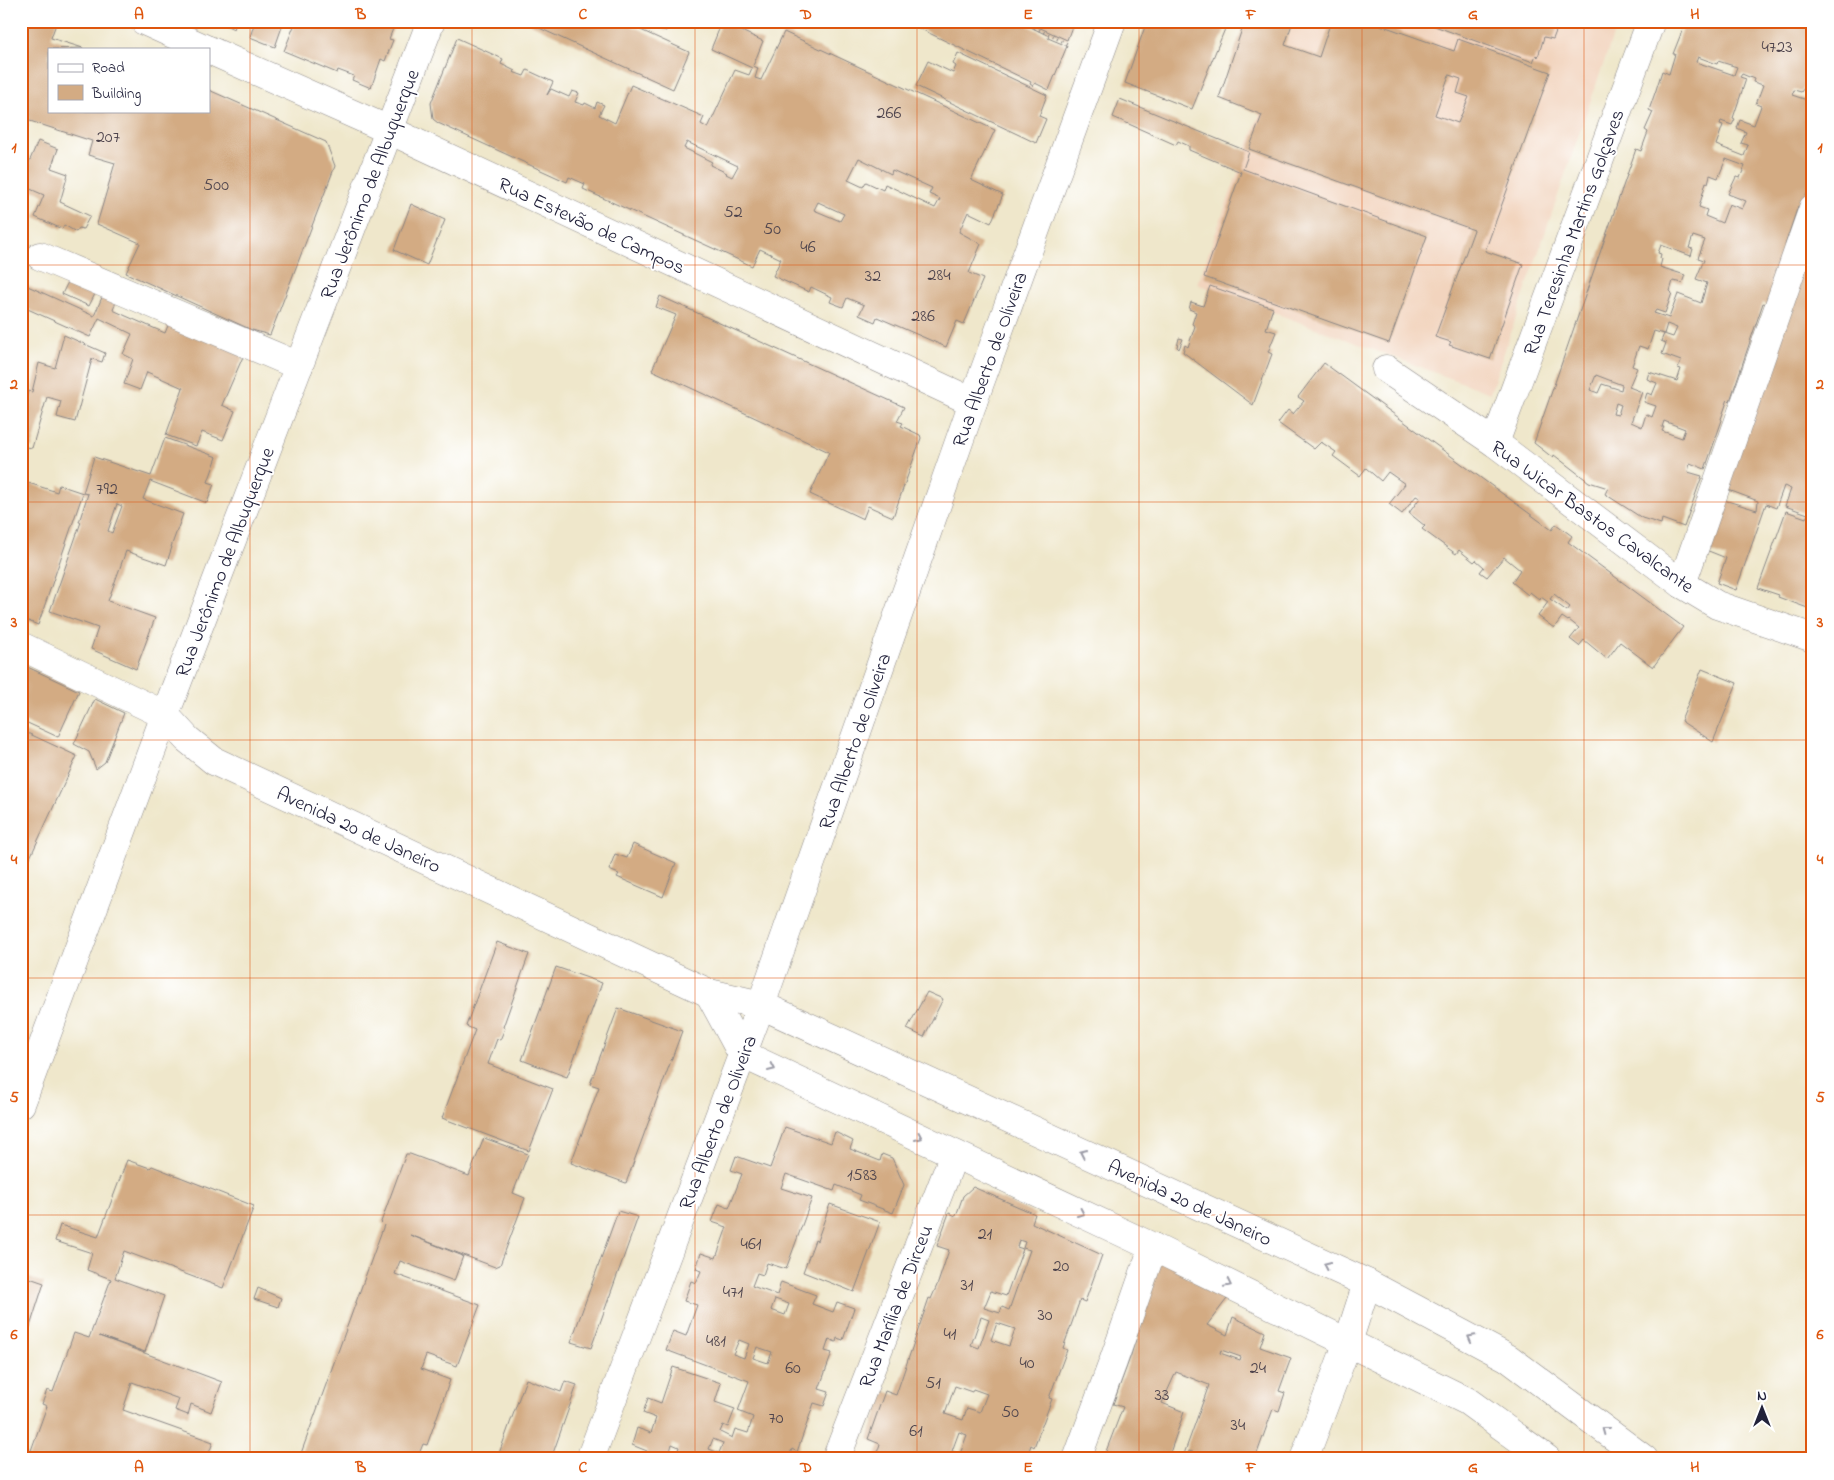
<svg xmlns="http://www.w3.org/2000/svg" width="1834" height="1480" font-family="'Indie Flower',sans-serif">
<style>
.built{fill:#f2d4be}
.building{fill:#d3ab83;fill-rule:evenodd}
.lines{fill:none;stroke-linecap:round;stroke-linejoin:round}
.minor-casing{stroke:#888483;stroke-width:29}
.path{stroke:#888483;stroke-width:3;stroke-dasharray:1 4;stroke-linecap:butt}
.minor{stroke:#fff;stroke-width:28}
.oneway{stroke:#9c9ca7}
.grid{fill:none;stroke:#de560e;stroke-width:1;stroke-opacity:0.55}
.labels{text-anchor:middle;stroke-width:4;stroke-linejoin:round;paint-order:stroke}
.number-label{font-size:18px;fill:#4e444d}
.street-label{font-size:20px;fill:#22223b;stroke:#fff}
.neatline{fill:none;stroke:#de560e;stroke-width:2}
.grid-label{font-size:16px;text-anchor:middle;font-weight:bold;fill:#de560e}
</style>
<rect width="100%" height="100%" fill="#fff"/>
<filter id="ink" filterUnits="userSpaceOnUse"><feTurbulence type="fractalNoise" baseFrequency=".02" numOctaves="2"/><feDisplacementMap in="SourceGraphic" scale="10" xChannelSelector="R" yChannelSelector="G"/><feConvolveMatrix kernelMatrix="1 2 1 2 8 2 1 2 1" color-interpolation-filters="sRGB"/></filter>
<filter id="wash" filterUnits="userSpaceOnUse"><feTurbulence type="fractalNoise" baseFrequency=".0096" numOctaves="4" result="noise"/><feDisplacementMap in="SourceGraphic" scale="20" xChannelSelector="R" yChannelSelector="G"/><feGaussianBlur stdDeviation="1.12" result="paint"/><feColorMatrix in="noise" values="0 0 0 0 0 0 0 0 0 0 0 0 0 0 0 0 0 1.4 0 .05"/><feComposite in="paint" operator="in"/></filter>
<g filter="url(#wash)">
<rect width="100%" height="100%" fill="#efe7cb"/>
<polygon class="built" points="1294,21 1618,21 1490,393 1197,284"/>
<g id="blocks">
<g class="building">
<polygon points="21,21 57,21 51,38 83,48 49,49 49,111 209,111 209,90 326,142 335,166 270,335 252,330 126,273 140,243 97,224 115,163 88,155 92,141 27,120 29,114 21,111"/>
<polygon points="216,21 237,21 234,29"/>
<polygon points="255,21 284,21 275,47 250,37"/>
<polygon points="290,21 396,21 389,39 393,40 385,61 381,59 371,88 352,80 354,76 338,70 337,73 284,51 294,26 289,24"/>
<polygon points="524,21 621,21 689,52 673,89"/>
<polygon points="644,21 670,21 666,31"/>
<polygon points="904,21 1018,21 1049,36 1048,38 1067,46 1049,90 1035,83 1033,86 1030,84 1031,82"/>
<polygon points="1025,21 1074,21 1067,40"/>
<polygon points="1147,21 1234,21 1233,26 1227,24 1192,109 1125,83"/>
<path d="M 1240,21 L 1293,21 L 1285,45 L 1319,57 L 1331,21 L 1369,21 L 1454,51 L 1458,39 L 1550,72 L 1485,251 L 1523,264 L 1490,359 L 1449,345 L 1451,342 L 1435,337 L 1474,230 L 1249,149 L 1262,115 L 1219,98 L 1244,23 ZM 1449,75 L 1461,79 L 1457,93 L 1469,97 L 1458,123 L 1435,115 Z"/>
<polygon points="1421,21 1560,21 1553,39 1544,37 1538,57 1536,55 1533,62"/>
<path d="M 1686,21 L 1813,21 L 1813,92 L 1804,88 L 1801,92 L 1794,90 L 1792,95 L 1813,102 L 1813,177 L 1802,208 L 1798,206 L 1785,245 L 1788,247 L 1769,305 L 1763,303 L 1730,401 L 1728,399 L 1721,419 L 1722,420 L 1705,469 L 1690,463 L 1688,472 L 1702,476 L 1684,527 L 1662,519 L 1661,524 L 1642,518 L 1605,494 L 1608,488 L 1589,482 L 1554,455 L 1553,458 L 1534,443 L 1636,149 L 1641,151 L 1648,132 L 1645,130 L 1653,112 L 1649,110 L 1656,90 L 1662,71 L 1669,74 L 1675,54 L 1673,54 ZM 1698,57 L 1717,64 L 1718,61 L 1737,67 L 1734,75 L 1696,62 ZM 1742,74 L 1754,79 L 1753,82 L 1763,85 L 1756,104 L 1761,106 L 1754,125 L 1740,120 L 1737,128 L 1746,132 L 1741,143 L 1748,145 L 1744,156 L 1716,145 L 1723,125 L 1720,124 L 1721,121 L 1732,125 L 1735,119 L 1733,118 L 1746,79 L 1740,77 ZM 1726,159 L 1745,166 L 1740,178 L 1736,177 L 1728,194 L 1746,201 L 1742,209 L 1729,204 L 1722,223 L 1705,216 L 1707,210 L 1699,207 L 1706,182 L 1708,183 L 1710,175 L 1718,178 ZM 1693,236 L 1705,240 L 1698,258 L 1704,260 L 1696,279 L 1707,283 L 1701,303 L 1678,294 L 1669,318 L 1654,313 L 1656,310 L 1665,313 L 1672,293 L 1670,291 L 1673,281 L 1682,283 L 1685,275 L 1660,267 L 1662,259 L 1660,258 L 1661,254 L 1658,253 L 1661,245 L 1691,256 L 1693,249 L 1689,248 ZM 1667,324 L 1677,328 L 1673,337 L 1664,334 ZM 1654,331 L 1664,334 L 1661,341 L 1666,343 L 1662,354 L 1681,361 L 1678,368 L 1681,369 L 1677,381 L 1649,372 L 1647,379 L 1657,383 L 1652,395 L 1647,393 L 1644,402 L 1656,406 L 1652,417 L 1646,414 L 1642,427 L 1631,422 L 1642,392 L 1629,387 L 1637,368 L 1632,366 L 1639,346 L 1648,349 ZM 1596,375 L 1622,385 L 1621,390 L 1602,384 L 1598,393 L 1590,390 ZM 1616,403 L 1621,405 L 1618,415 L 1613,414 ZM 1664,421 L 1685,429 L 1682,438 L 1662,431 L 1664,427 L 1662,427 Z"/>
<path d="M 722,22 L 763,41 L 753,66 L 758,68 L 755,78 L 761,80 L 784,32 L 995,130 L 971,180 L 1003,195 L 991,223 L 968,212 L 959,232 L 981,244 L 969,273 L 983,279 L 964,324 L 957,321 L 946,347 L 877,317 L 875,322 L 859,315 L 864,305 L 847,298 L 843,307 L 830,302 L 832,297 L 811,287 L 809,292 L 773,276 L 781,259 L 760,249 L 752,266 L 583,189 L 585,184 L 569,177 L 567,182 L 438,123 L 433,119 L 431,103 L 457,38 L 503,59 L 501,64 L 515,71 L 513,72 L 524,76 L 527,70 L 553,82 L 547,95 L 551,89 L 569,97 L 572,91 L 579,93 L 575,102 L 584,105 L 585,103 L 595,108 L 597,102 L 604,105 L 599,115 L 615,123 L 631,85 L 704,117 L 701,124 L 708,128 L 735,70 L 749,75 L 752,68 L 711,49 ZM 687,142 L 738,166 L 732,177 L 726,174 L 727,173 L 710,165 L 712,162 L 684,148 ZM 859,158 L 891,174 L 892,170 L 932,188 L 929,194 L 940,199 L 935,208 L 885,184 L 883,190 L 866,182 L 863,187 L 848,180 ZM 818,202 L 844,214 L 840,221 L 814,210 Z"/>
<polygon points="958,53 1047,95 1039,116 1046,119 1036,143 916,86 928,61 953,73 956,66 953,64"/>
<polygon points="1120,99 1249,152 1243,169 1427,236 1389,343 1204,277 1241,172 1189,150 1189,146 1178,141 1176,145 1113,117"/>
<polygon points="21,122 28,125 21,142"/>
<polygon points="38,141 58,149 51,168 68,174 60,202 90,216 83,229 79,228 76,232 64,225 62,229 35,217 44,195 21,185 21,181"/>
<polygon points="411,204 445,220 427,265 394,250"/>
<polygon points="1813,236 1812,528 1813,610 1778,597 1779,595 1758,588 1786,511 1806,518 1808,514 1785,506 1791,489 1784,486 1776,508 1766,504 1736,590 1717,583 1726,558 1706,550 1724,500 1757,510 1758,501 1726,489"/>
<polygon points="21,249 32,254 21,279"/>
<polygon points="70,278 97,290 89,306 62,294"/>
<polygon points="21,283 94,316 106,288 119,294 113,310 126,316 165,333 171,318 245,352 222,405 235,411 223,440 202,432 196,446 166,435 183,388 147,372 140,390 124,384 133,359 123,354 132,334 99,318 90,337 21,306"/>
<polygon points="1210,286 1273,308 1266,329 1276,332 1268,352 1272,354 1253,405 1183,352 1185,345 1188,347 1195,326 1192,324 1196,312 1189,309 1191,302 1203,306"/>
<polygon points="660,296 904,407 897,421 903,423 901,426 920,435 921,438 893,517 868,506 863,519 810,494 829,452 652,370 676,315 656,307"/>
<polygon points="64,335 105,353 102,362 92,359 75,422 57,417 61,401 47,397 32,448 21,446 21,417 28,391 32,392 39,363 55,368"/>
<polygon points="1179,338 1183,339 1179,349 1177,347"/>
<path d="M 1324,363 L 1552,530 L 1556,524 L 1572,536 L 1568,542 L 1683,627 L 1653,667 L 1620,642 L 1607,659 L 1584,640 L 1579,646 L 1570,639 L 1579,628 L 1569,620 L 1568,621 L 1562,617 L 1554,628 L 1538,616 L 1548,602 L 1541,597 L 1540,600 L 1530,592 L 1528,595 L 1512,582 L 1520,570 L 1504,557 L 1487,577 L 1480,572 L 1484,567 L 1476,560 L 1474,562 L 1459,550 L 1456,554 L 1422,529 L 1425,526 L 1409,513 L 1420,498 L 1416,496 L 1402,514 L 1389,504 L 1405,484 L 1388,472 L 1381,481 L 1366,468 L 1360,476 L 1333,456 L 1336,452 L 1321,442 L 1314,449 L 1278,423 L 1288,410 L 1293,414 L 1304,401 L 1298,397 ZM 1554,594 L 1570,607 L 1567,611 L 1550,599 Z"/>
<path d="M 165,438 L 217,457 L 208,482 L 214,484 L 207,503 L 150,481 L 143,499 L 183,514 L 171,547 L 172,547 L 166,565 L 126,551 L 108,601 L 155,618 L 136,669 L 91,649 L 98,628 L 50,611 L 81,522 L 79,522 L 88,494 L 83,493 L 94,457 L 151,476 ZM 117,504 L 122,506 L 112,533 L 108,531 Z"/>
<polygon points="22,481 57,492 59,485 83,493 38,625 21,618"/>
<polygon points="21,664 79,691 58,737 21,720"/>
<polygon points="1702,669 1737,683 1713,742 1681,721"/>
<polygon points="95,699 124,713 105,762 96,769 89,752 74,744"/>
<polygon points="21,730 77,756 21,877"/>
<polygon points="633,844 676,863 663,897 617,877 619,874 609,870 615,854 627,858"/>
<polygon points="497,942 529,954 503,1027 505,1028 500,1040 497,1039 488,1064 553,1089 529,1151 442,1118 475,1030 466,1026"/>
<polygon points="556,967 602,983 567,1077 522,1060"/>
<polygon points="927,992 943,999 924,1037 907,1029"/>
<polygon points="618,1008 682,1031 626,1183 571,1163 599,1087 590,1084"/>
<path d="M 785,1127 L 831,1143 L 835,1132 L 853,1141 L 850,1149 L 880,1161 L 882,1154 L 892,1158 L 904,1185 L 893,1213 L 859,1200 L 861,1195 L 836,1185 L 834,1191 L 786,1174 L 781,1188 L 812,1198 L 786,1269 L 767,1263 L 763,1275 L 757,1273 L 752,1286 L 777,1295 L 781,1282 L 816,1295 L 812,1304 L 833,1312 L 837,1302 L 854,1308 L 843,1340 L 837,1338 L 836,1342 L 829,1339 L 825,1351 L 832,1353 L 819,1389 L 829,1392 L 824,1406 L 814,1403 L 797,1452 L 792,1449 L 788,1459 L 675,1459 L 679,1447 L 672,1444 L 668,1459 L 644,1459 L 647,1451 L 632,1445 L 637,1428 L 651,1433 L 656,1418 L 643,1413 L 648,1398 L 661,1403 L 673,1367 L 721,1383 L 715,1402 L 735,1409 L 728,1427 L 723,1425 L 720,1432 L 732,1438 L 735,1429 L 748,1433 L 753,1417 L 738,1411 L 749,1381 L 666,1350 L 673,1331 L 686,1336 L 697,1305 L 684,1301 L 691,1281 L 696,1283 L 701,1271 L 696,1269 L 701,1253 L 716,1258 L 727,1227 L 712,1222 L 719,1204 L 729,1208 L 742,1174 L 731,1170 L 736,1156 L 770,1168 ZM 775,1299 L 789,1304 L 785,1315 L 771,1310 ZM 739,1340 L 749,1344 L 744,1358 L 733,1354 ZM 757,1347 L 772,1352 L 768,1363 L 753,1358 ZM 713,1439 L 723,1443 L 719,1453 L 709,1449 Z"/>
<polygon points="484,1138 528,1154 513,1193 525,1198 500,1265 495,1267 410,1235 463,1256 454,1281 400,1261 395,1274 480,1305 457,1366 426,1355 421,1369 450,1380 427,1445 423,1444 417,1459 299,1459 384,1225 381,1222 406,1154 410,1154 469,1176"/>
<polygon points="127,1160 150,1168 152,1166 254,1206 223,1288 124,1251 115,1278 164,1296 145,1352 99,1336 222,1382 211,1412 191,1404 188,1415 175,1410 179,1399 132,1382 123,1410 213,1442 207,1459 21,1459 21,1453 29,1456 47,1406 42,1404 47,1390 53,1392 74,1333 89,1338 111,1279 87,1270 92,1253 55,1241 60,1225 98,1237"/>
<path d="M 973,1187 L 1035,1214 L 1032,1223 L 1102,1255 L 1085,1302 L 1080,1300 L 1063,1348 L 1067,1350 L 1049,1398 L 1052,1399 L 1034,1447 L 1031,1445 L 1026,1459 L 875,1459 L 880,1444 L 868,1439 L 885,1391 L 896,1395 L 929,1298 L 931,1299 L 938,1283 L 949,1250 L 937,1246 L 949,1213 L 956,1216 L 963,1196 ZM 1019,1240 L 1025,1242 L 1023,1248 L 1030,1250 L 1009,1310 L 1002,1307 L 1000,1313 L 984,1308 L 991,1291 L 1006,1296 L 1023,1249 L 1017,1247 ZM 981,1317 L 989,1320 L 979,1348 L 971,1345 ZM 997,1323 L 1015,1329 L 1009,1346 L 991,1340 ZM 955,1386 L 972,1392 L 973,1389 L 987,1394 L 980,1412 L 967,1408 L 963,1420 L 945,1414 ZM 959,1432 L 967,1435 L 960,1454 L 952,1451 Z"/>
<polygon points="830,1204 880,1222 854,1292 803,1272 815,1240 817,1241"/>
<polygon points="618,1211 638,1217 591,1348 571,1342"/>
<path d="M 1161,1258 L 1236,1287 L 1207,1325 L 1227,1335 L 1233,1317 L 1265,1332 L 1260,1347 L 1291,1358 L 1279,1391 L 1285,1393 L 1279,1411 L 1273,1409 L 1255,1459 L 1197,1459 L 1199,1454 L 1189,1451 L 1187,1459 L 1106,1459 L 1107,1455 L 1105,1454 L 1123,1407 L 1113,1404 L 1131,1355 ZM 1221,1350 L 1241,1357 L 1240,1360 L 1220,1353 ZM 1176,1372 L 1209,1385 L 1183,1457 L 1170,1453 L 1184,1412 L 1162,1403 Z"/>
<polygon points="21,1275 44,1283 23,1348 21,1348"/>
<polygon points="258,1288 281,1298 278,1307 254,1299"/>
<polygon points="526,1379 561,1392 565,1381 577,1385 551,1459 497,1459"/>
</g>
</g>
</g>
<g filter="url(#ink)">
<use href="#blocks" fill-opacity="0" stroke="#888483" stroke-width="1"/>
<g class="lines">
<g class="minor-casing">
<g id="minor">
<polyline points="144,21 206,49"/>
<polyline points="209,50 389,130 973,402"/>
<polyline points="40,256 299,366"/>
<polyline points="1386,369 1495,443 1682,584 1717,605 1813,638"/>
<polyline points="1495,443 1651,21"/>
<polyline points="1682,584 1813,208"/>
<polyline points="21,646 165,715 187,739 214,761 709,993 761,1005 1367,1283 1508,1358 1644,1459"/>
<polyline points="709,993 742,1054 1153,1247 1467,1401 1547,1459"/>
<polyline points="21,1104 165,715 431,21"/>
<polyline points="590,1459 761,1005 973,402 1112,21"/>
<polyline points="836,1459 954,1154"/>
<polyline points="1077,1459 1113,1362 1153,1247"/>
<polyline points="1304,1459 1348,1342 1367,1283"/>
</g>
</g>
<polyline class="path" points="1021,21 1070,45"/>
<use href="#minor" class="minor"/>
</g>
<defs><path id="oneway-chevron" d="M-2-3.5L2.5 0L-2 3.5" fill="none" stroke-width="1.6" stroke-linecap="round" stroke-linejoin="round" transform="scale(1.25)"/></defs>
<g class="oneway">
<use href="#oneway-chevron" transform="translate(772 1068) rotate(25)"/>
<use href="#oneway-chevron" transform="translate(919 1137) rotate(25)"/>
<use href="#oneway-chevron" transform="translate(1083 1153) rotate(-155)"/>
<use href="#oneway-chevron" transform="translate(1081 1213) rotate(25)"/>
<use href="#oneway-chevron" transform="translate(1327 1265) rotate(-155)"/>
<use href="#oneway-chevron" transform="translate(1228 1284) rotate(26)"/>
<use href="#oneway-chevron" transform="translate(1471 1338) rotate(-152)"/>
<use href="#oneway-chevron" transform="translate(1605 1430) rotate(-143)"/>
</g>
</g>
<path class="grid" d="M 250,21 L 250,1459M 472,21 L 472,1459M 695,21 L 695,1459M 917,21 L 917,1459M 1139,21 L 1139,1459M 1362,21 L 1362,1459M 1584,21 L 1584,1459M 21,265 L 1813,265M 21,502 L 1813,502M 21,740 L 1813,740M 21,978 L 1813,978M 21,1215 L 1813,1215"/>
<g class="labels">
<g class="number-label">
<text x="1777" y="52">4723</text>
<text x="889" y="118">266</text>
<text x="108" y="142">207</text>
<text x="216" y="190">500</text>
<text x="733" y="217">52</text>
<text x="772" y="234">50</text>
<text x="808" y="252">46</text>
<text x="939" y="280">284</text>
<text x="873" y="281">32</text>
<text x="923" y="321">286</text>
<text x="107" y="494">792</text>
<text x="862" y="1180">1583</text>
<text x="985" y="1239">21</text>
<text x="751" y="1249">461</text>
<text x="1061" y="1271">20</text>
<text x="967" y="1290">31</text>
<text x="733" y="1297">471</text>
<text x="1045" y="1320">30</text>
<text x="950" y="1339">41</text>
<text x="716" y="1346">481</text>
<text x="1027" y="1368">40</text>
<text x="793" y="1373">60</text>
<text x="1258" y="1373">24</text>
<text x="933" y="1388">51</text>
<text x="1162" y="1400">33</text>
<text x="1010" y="1417">50</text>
<text x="776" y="1423">70</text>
<text x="1238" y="1430">34</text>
<text x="916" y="1436">61</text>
</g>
<g class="street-label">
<text transform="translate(369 184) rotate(-69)" y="7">Rua Jerônimo de Albuquerque</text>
<text transform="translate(592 225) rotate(25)" y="7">Rua Estevão de Campos</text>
<text transform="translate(1573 232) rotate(-70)" y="7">Rua Teresinha Martins Golçaves</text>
<text transform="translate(989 359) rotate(-70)" y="7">Rua Alberto de Oliveira</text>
<text transform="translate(1593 516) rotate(36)" y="7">Rua Wicar Bastos Cavalcante</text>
<text transform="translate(224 562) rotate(-69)" y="7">Rua Jerônimo de Albuquerque</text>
<text transform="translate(854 741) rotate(-71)" y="7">Rua Alberto de Oliveira</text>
<text transform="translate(359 829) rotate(25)" y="7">Avenida 20 de Janeiro</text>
<text transform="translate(717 1122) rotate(-69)" y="7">Rua Alberto de Oliveira</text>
<text transform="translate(1190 1202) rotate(25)" y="7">Avenida 20 de Janeiro</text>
<text transform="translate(895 1306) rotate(-69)" y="7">Rua Marília de Dirceu</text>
</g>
</g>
<rect width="1834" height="1480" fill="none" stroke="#fff" stroke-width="55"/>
<rect x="48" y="48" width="162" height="65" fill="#ffffff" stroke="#a7a7b1"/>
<rect x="58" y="64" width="25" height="8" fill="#ffffff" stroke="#a7a7b1"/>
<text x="92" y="72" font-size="15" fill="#22223b">Road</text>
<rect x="58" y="85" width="25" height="15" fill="#d3ab83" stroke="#a7a7b1"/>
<text x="92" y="98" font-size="15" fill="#22223b">Building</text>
<g transform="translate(1762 1408)" stroke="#ffffff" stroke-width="4" paint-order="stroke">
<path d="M0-4L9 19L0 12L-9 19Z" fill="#22223b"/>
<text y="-8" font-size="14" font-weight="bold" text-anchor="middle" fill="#22223b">N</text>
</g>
<rect x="28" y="28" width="1778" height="1424" class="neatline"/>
<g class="grid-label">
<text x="139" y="19">A</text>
<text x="361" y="19">B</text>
<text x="583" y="19">C</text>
<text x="806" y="19">D</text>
<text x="1028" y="19">E</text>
<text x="1251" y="19">F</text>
<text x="1473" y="19">G</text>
<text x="1695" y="19">H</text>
<text x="14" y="152">1</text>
<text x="1820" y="152">1</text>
<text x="14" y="389">2</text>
<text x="1820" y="389">2</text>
<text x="14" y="627">3</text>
<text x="1820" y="627">3</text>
<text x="14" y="864">4</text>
<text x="1820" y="864">4</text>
<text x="14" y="1102">5</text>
<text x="1820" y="1102">5</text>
<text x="14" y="1339">6</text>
<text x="1820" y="1339">6</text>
<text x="139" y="1472">A</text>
<text x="361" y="1472">B</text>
<text x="583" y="1472">C</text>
<text x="806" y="1472">D</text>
<text x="1028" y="1472">E</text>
<text x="1251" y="1472">F</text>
<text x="1473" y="1472">G</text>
<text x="1695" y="1472">H</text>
</g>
</svg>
